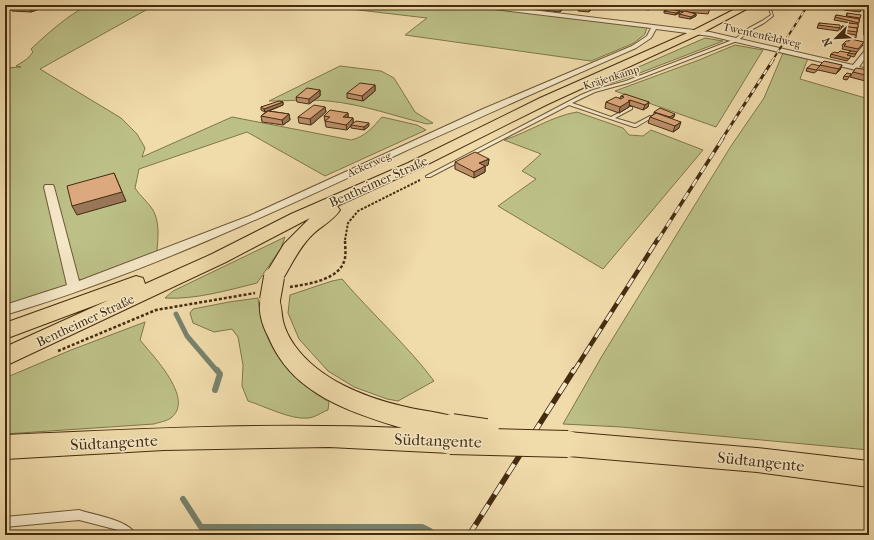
<svg xmlns="http://www.w3.org/2000/svg" width="874" height="540" font-family="'IM FELL French Canon',serif">
<style>
.green{fill:#bcc087;stroke:#80764a}
.lines{fill:none;stroke-linecap:round;stroke-linejoin:round}
.stream-far1{stroke:#78826c;stroke-width:5}
.stream{stroke:#78826c;stroke-width:6}
.lane-casing{stroke:#6f5835;stroke-width:2}
.street-casing{stroke:#6f5835;stroke-width:2}
.primary-casing{stroke:#442c0e;stroke-width:2}
.path-far1{stroke:#442c0e;stroke-width:2;stroke-dasharray:2.5 1.5;stroke-linecap:butt}
.path{stroke:#442c0e;stroke-width:2.5;stroke-dasharray:3 2;stroke-linecap:butt}
.lane{fill:#f5e8c8;fill-rule:evenodd}
.street{fill:#f5e8c8;fill-rule:evenodd}
.primary{fill:#f0dbab;fill-rule:evenodd}
.rail-far4-casing{stroke:#442c0e;stroke-width:2}
.rail-far3-casing{stroke:#442c0e;stroke-width:3}
.rail-far2-casing{stroke:#442c0e;stroke-width:3.5}
.rail-far1-casing{stroke:#442c0e;stroke-width:4.5}
.rail-casing{stroke:#442c0e;stroke-width:5.5}
.rail-far4{stroke:#f5e8c8;stroke-width:1.5;stroke-dasharray:4.5;stroke-linecap:butt}
.rail-far3{stroke:#f5e8c8;stroke-width:2;stroke-dasharray:5.5;stroke-linecap:butt}
.rail-far2{stroke:#f5e8c8;stroke-width:2.5;stroke-dasharray:8;stroke-linecap:butt}
.rail-far1{stroke:#f5e8c8;stroke-width:3;stroke-dasharray:10;stroke-linecap:butt}
.rail{stroke:#f5e8c8;stroke-width:4;stroke-dasharray:12;stroke-linecap:butt}
.primary-bridge-far1-casing{stroke:#442c0e;stroke-width:22;stroke-linecap:butt}
.primary-bridge-casing{stroke:#442c0e;stroke-width:28;stroke-linecap:butt}
.primary-bridge-far1{stroke:#f0dbab;stroke-width:20}
.primary-bridge{stroke:#f0dbab;stroke-width:26}
.wall{fill:#bd906c;stroke:#442c0e}
.shaded-wall{fill:#9a7658;stroke:#442c0e}
.building{fill:#dca87e;stroke:#442c0e}
.labels{text-anchor:middle;stroke-width:3;stroke-linejoin:round;paint-order:stroke}
.far-street-label{font-size:11px;fill:#442c0e;stroke:#f5e8c8}
.street-label{font-size:13px;fill:#442c0e;stroke:#f5e8c8}
.near-street-label{font-size:16px;fill:#442c0e;stroke:#f5e8c8}
</style>
<rect width="100%" height="100%" fill="#f0dbab"/>
<filter id="stains"><feTurbulence type="fractalNoise" baseFrequency=".005" numOctaves="4"/><feColorMatrix values="0 0 0 0 .2 0 0 0 0 .09 0 0 0 0 .02 0 0 0 .5 -.17"/></filter>
<radialGradient id="worn" r=".72"><stop offset=".6" stop-color="#630" stop-opacity="0"/><stop offset="1" stop-color="#630" stop-opacity=".3"/></radialGradient>
<g class="green">
<path d="M 88,5 L 155,5 L 40,69 L 121,118 L 137,134 L 145,148 L 142,157 L 232,117 L 351,140 C 365,137 373,127 382,117 L 417,125 L 426,130 L 325,176 L 247,132 L 139,169 L 135,188 C 140,196 148,202 153,210 C 160,223 158,237 157,251 C 107,272 57,289 5,305 L 5,68 L 21,67 L 16,66 L 27,59 L 33,52 L 31,49 C 48,33 67,16 88,5 Z"/>
<polygon points="349,5 463,5 647,27 645,34 634,43 591,61 405,35 427,18 350,9"/>
<polygon points="705,38 723,41 624,79 611,83 604,82"/>
<polygon points="735,45 763,50 716,127 615,91 699,60"/>
<polygon points="783,53 808,58 800,79 869,99 869,450 622,427 563,424 602,356 731,146 764,98"/>
<path d="M 340,66 L 381,71 L 394,78 L 415,112 L 433,123 L 427,124 C 394,116 362,104 328,101 C 308,99 289,101 269,101 Z"/>
<path d="M 577,112 L 623,128 L 629,135 L 643,136 L 651,130 L 703,150 L 603,269 L 498,206 L 536,179 L 522,171 L 541,154 L 504,140 C 529,132 552,116 577,112 Z"/>
<path d="M 285,237 L 281,248 L 257,283 C 229,290 194,300 165,298 L 173,291 Z"/>
<path d="M 342,279 C 372,314 407,345 434,381 L 398,401 L 387,399 L 354,387 L 328,371 L 299,339 L 288,313 L 290,295 L 332,281 Z"/>
<path d="M 258,298 C 263,347 288,378 329,402 L 328,410 C 322,412 314,418 308,418 C 291,420 264,406 248,401 L 242,386 L 243,365 L 238,337 L 232,329 L 214,332 L 193,323 L 190,313 L 193,309 L 229,302 Z"/>
<path d="M 145,322 L 140,340 C 153,356 194,398 172,417 C 168,421 160,422 154,424 L 5,434 L 5,378 L 71,350 Z"/>
</g>
<g class="lines">
<polyline class="stream-far1" points="176,314 187,336 217,371"/>
<g class="stream">
<polyline points="215,390 220,374 217,370"/>
<polyline points="183,499 201,527 422,527 430,531"/>
</g>
<g class="lane-casing">
<g id="lane">
<polygon points="768,5 770,6 773,16 764,23 751,30 737,41 628,83 595,92 572,103 611,117 630,107 632,107 632,109 615,118 635,124 650,116 653,117 636,127 634,127 569,105 430,177 426,177 426,176 581,95 593,90 626,81 735,39 749,28 762,21 771,15"/>
<path d="M 79,510 C 94,515 129,520 136,535 L 124,535 L 118,530 L 79,520 L 5,527 L 5,517 Z"/>
</g>
</g>
<g class="street-casing">
<g id="street">
<path d="M 475,5 L 491,5 L 710,32 L 853,65 L 867,48 L 869,47 L 869,53 L 859,67 L 869,69 L 869,73 L 710,36 L 656,29 L 651,38 L 636,48 C 558,82 481,117 403,152 C 273,213 142,274 5,315 L 5,305 L 67,285 L 44,187 L 45,185 L 53,185 L 54,187 L 79,281 L 249,216 L 483,109 L 632,46 L 647,36 L 651,28 L 478,7 Z"/>
<polygon points="864,5 869,5 869,40 867,39 864,34"/>
</g>
</g>
<g class="primary-casing">
<g id="primary">
<path d="M 743,5 L 754,5 L 700,34 L 548,104 L 418,169 L 337,206 L 340,210 C 333,221 319,227 310,237 C 297,251 291,266 281,282 L 274,283 L 267,282 L 264,277 L 284,244 L 310,218 L 226,262 L 5,366 L 5,347 L 109,300 L 5,339 L 5,323 L 136,276 L 143,278 L 145,284 L 212,254 L 291,214 L 408,163 L 540,98 L 694,30 Z"/>
<path d="M 270,293 L 277,295 C 282,303 281,312 283,321 C 285,330 290,339 295,346 C 319,379 363,397 402,406 C 421,411 442,412 461,419 L 465,427 L 460,435 L 463,441 L 459,449 L 450,453 L 329,447 L 164,450 L 5,459 L 5,435 C 137,429 270,422 402,428 C 359,415 305,398 279,357 C 275,351 271,343 268,336 C 262,325 256,306 263,295 Z"/>
<polygon points="568,432 757,448 869,461 869,487 757,472 568,456 559,452 555,444 559,436"/>
</g>
</g>
<polyline class="path-far1" points="345,240 348,223 358,211 420,180"/>
<g class="path">
<path d="M 290,287 C 308,284 341,280 345,258 C 346,252 345,245 345,239"/>
<polyline points="58,351 156,310 255,293"/>
</g>
<use href="#lane" class="lane"/>
<use href="#street" class="street"/>
<use href="#primary" class="primary"/>
<g class="rail-far4-casing">
<polyline id="rail-far4" points="772,61 808,5"/>
</g>
<g class="rail-far3-casing">
<polyline id="rail-far3" points="722,139 773,60"/>
</g>
<g class="rail-far2-casing">
<polyline id="rail-far2" points="658,240 723,138"/>
</g>
<g class="rail-far1-casing">
<polyline id="rail-far1" points="574,371 658,239"/>
</g>
<g class="rail-casing">
<polyline id="rail" points="469,535 574,370"/>
</g>
<use href="#rail-far4" class="rail-far4"/>
<use href="#rail-far3" class="rail-far3"/>
<use href="#rail-far2" class="rail-far2"/>
<use href="#rail-far1" class="rail-far1"/>
<use href="#rail" class="rail"/>
<g class="primary-bridge-far1-casing">
<polyline id="primary-bridge-far1" points="270,300 274,277"/>
</g>
<g class="primary-bridge-casing">
<g id="primary-bridge">
<polyline points="452,427 486,432"/>
<polyline points="450,441 568,444"/>
</g>
</g>
<use href="#primary-bridge-far1" class="primary-bridge-far1"/>
<use href="#primary-bridge" class="primary-bridge"/>
</g>
<g class="wall">
<polygon points="15,5 38,5 39,9 31,12 12,11 10,7"/>
<polygon points="518,5 565,5 565,7 560,12 543,10 543,8"/>
<polygon points="581,5 594,5 593,8 589,12 578,11 579,6"/>
<polygon points="606,5 711,5 708,14 686,12 696,14 696,16 690,19 679,17 679,14 684,12 679,11 679,13 675,15 664,13 664,11 667,10 651,8 649,10"/>
<polygon points="784,5 794,5 793,6 790,8 784,7"/>
<polygon points="852,5 861,5 860,7 861,10 860,12 844,10 845,8 851,7"/>
<polygon points="847,13 860,18 858,24 857,32 855,40 863,45 857,52 854,57 851,56 847,61 830,57 831,54 838,53 848,53 851,51 842,49 843,47 842,46 843,44 849,41 850,40 839,38 840,31 842,26 847,27 848,23 850,23 834,20 836,15 846,17"/>
<polygon points="819,23 840,28 838,31 817,28"/>
<polygon points="820,65 842,65 840,70 836,74 818,70 814,73 806,71 807,68 820,66"/>
<polygon points="869,70 869,82 850,77 853,72"/>
<polygon points="851,74 847,80 843,79 844,76"/>
<polygon points="375,85 375,91 363,101 347,98 347,93"/>
<polygon points="320,90 320,96 309,104 297,102 296,97"/>
<polygon points="621,96 649,102 648,107 643,110 629,105 629,107 619,113 605,108 606,102 620,98"/>
<polygon points="283,102 283,105 269,111 289,114 290,120 283,125 262,122 261,116 267,111 265,112 261,110 261,107"/>
<polygon points="325,107 326,112 311,125 299,123 298,117"/>
<polygon points="654,112 674,117 671,119 679,128 673,132 648,123 650,117 654,114"/>
<polygon points="348,113 348,118 353,118 353,123 369,126 364,130 351,128 351,126 347,130 326,127 324,116"/>
<polygon points="489,159 488,165 485,166 485,172 474,178 455,169 455,162"/>
</g>
<g class="shaded-wall">
<polygon points="36,5 38,5 39,9 31,12 29,8"/>
<polygon points="561,5 565,5 565,7 560,12"/>
<polygon points="593,5 594,5 593,8 589,12 590,8"/>
<polygon points="680,11 679,13 675,15 676,13"/>
<polygon points="696,14 696,16 690,19 691,17"/>
<polygon points="842,65 840,70 836,74 839,69"/>
<polygon points="375,85 375,91 363,101 362,96"/>
<polygon points="320,90 320,96 309,104 309,99"/>
<polygon points="630,100 629,107 619,113 620,107"/>
<polygon points="283,102 283,105 265,112 264,109"/>
<polygon points="649,102 648,107 643,110 645,105"/>
<polygon points="325,107 326,112 311,125 310,119"/>
<polygon points="348,113 348,119 343,117"/>
<polygon points="289,114 290,120 283,125 282,120"/>
<polygon points="675,114 674,117 669,120 670,117"/>
<polygon points="353,118 353,124 351,125 351,126 347,130 346,125"/>
<polygon points="681,122 679,128 673,132 675,126"/>
<polygon points="369,123 369,126 364,130 364,127"/>
<polygon points="489,159 488,165 479,170 479,163"/>
<polygon points="485,166 485,172 474,178 474,172"/>
<polygon points="114,173 126,201 77,215 72,206"/>
</g>
<g class="building">
<polygon points="15,5 36,5 29,8 10,7"/>
<polygon points="581,5 593,5 590,8 579,6"/>
<polygon points="851,5 862,7 861,10 845,8 846,6 851,7"/>
<polygon points="669,9 680,11 676,13 664,11"/>
<polygon points="685,11 696,14 691,17 679,14"/>
<polygon points="847,13 861,15 860,18 847,16"/>
<polygon points="836,15 859,19 859,23 835,17"/>
<polygon points="819,23 840,25 840,28 818,25"/>
<polygon points="848,23 858,24 858,28 847,27"/>
<polygon points="842,26 857,28 857,32 842,30"/>
<polygon points="840,32 856,35 856,38 840,36"/>
<polygon points="851,39 864,42 858,49 844,46 846,44 843,44 846,41 849,41"/>
<polygon points="840,51 849,53 847,55 851,56 849,59 831,54 834,52 838,53"/>
<polygon points="851,51 857,52 855,54 848,53"/>
<polygon points="824,61 842,65 839,69 820,65"/>
<polygon points="812,64 820,66 816,70 807,68"/>
<polygon points="856,68 869,70 869,76 853,72"/>
<polygon points="847,73 851,74 849,77 844,76"/>
<polygon points="360,83 375,85 362,96 347,93"/>
<polygon points="307,88 320,90 309,99 296,97"/>
<polygon points="625,94 649,102 645,105 630,100 628,101 630,101 620,107 606,102 616,97 621,99 624,97 621,96"/>
<polygon points="279,101 283,102 264,109 261,107"/>
<polygon points="314,105 325,107 310,119 298,117"/>
<polygon points="660,108 675,114 670,117 654,112"/>
<polygon points="330,110 348,113 343,117 353,118 346,125 325,121 330,117 324,116"/>
<polygon points="268,111 289,114 282,120 261,116"/>
<polygon points="656,113 681,122 675,126 650,117"/>
<polygon points="356,121 369,123 364,127 351,125"/>
<polygon points="475,152 489,159 479,163 485,166 474,172 455,162"/>
<polygon points="114,173 122,192 72,206 67,186"/>
</g>
<g class="labels">
<g class="far-street-label">
<text transform="translate(762 35) rotate(13)" y="4">Twentenfeldweg</text>
<text transform="translate(611 77) rotate(-18)" y="4">Kräjenkamp</text>
<text transform="translate(369 164) rotate(-24)" y="4">Ackerweg</text>
</g>
<g class="street-label">
<text transform="translate(378 181) rotate(-24)" y="5">Bentheimer Straße</text>
<text transform="translate(85 320) rotate(-25)" y="5">Bentheimer Straße</text>
</g>
<g class="near-street-label">
<text transform="translate(438 440) rotate(2)" y="6">Südtangente</text>
<text transform="translate(114 442) rotate(-3)" y="6">Südtangente</text>
<text transform="translate(761 461) rotate(6)" y="6">Südtangente</text>
</g>
</g>
<rect width="874" height="540" fill="none" stroke="#f0dbab" stroke-width="20"/>
<rect x="6" y="6" width="862" height="528" fill="none" stroke="#442c0e" stroke-width="2"/>
<rect x="10" y="10" width="854" height="520" fill="none" stroke="#442c0e"/>
<g transform="translate(836 38) rotate(246)" stroke="#f5e8c8" stroke-width="3" paint-order="stroke">
<path d="M0-3L7 15L0 10L-7 15Z" fill="#442c0e"/>
<text y="-6" font-size="11" font-weight="bold" text-anchor="middle" fill="#442c0e">N</text>
</g>
<rect width="100%" height="100%" filter="url(#stains)"/>
<rect width="100%" height="100%" fill="url(#worn)"/>
</svg>
